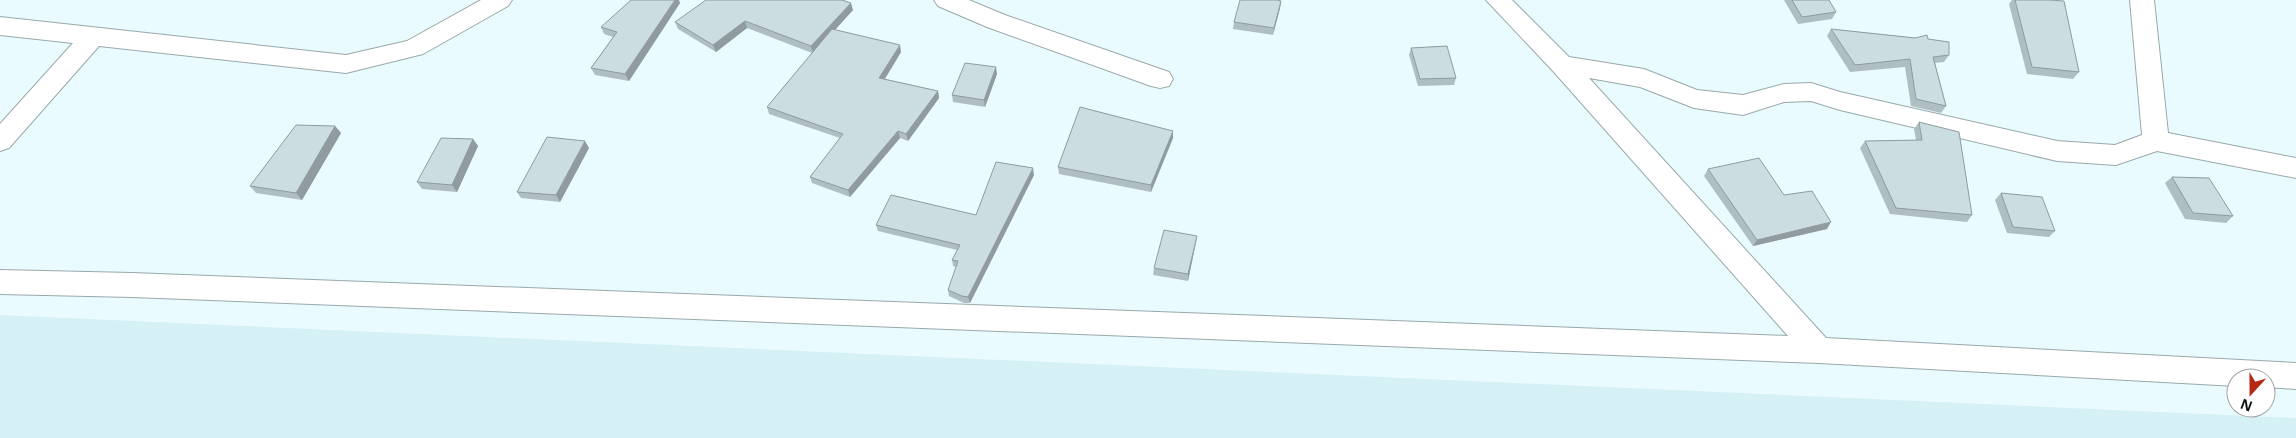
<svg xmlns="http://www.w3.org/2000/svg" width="2296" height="438" font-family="'Open Sans',sans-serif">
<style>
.built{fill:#d6f1f6}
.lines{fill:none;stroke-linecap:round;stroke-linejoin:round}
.street-casing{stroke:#98a8ab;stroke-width:2}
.street{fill:#fff;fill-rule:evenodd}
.wall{fill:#afbec2}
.shaded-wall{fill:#8f9b9e}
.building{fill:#ccdde1;stroke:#8f9b9e}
</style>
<rect width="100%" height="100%" fill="#eafbff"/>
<polygon class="built" points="0,315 2296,418 2296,438 0,438"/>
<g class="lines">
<g class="street-casing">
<g id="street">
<polygon points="481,0 512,0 508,6 423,54 346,73 99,46 9,148 0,151 0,124 73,43 0,35 0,17 346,55 407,41"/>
<polygon points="934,0 969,0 1005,15 1169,72 1173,79 1169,86 1160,88 1151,86 987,27 938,6"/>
<polygon points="1486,0 1512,0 1569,57 1644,69 1697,90 1743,95 1784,84 1811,83 1840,92 2057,141 2115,145 2142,135 2130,0 2154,0 2168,133 2296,158 2296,178 2157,151 2116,165 2057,161 1840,110 1811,101 1784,102 1743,115 1694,108 1640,87 1589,78 1826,338 2296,363 2296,389 2266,387 2266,378 2236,378 2236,386 1819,363 132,297 0,294 0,270 132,273 1788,336 1553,71"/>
</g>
</g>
<use href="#street" class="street"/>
</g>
<g class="wall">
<polygon points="1784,0 1829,0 1836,12 1832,19 1798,24"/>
<polygon points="2012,0 2049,0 2079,72 2073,79 2027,74 2009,4"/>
<polygon points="1281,1 1280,8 1273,35 1233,29 1234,22"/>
<polygon points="680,3 629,81 595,75 591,68 613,37 604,34 601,27"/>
<polygon points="853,10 835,30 901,52 885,79 938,91 939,98 908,141 900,138 850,197 812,183 810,177 840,138 769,114 767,107 812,53 747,28 716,52 678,29 675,22"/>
<polygon points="1831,29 1928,39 1949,55 1944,62 1935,63 1946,106 1941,113 1911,106 1905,67 1850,72 1827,36"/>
<polygon points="1411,48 1456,78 1454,85 1418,86 1409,55"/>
<polygon points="997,74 985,107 953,102 952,95"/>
<polygon points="1919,122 1972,215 1967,222 1890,214 1860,148 1865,141 1916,140 1914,129"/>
<polygon points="335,126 341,133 302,200 256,193 250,186"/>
<polygon points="1173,138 1151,192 1059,174 1058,167"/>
<polygon points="473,139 478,146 457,192 422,189 417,182"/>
<polygon points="589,148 560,202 521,198 517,192"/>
<polygon points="1708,169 1784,195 1827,229 1753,246 1704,176"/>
<polygon points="1034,175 970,303 964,303 949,296 948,290 956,267 953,266 952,260 957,250 878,231 876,225 976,215"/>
<polygon points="2172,177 2233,216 2226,223 2185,219 2165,183"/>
<polygon points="2001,193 2055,231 2049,237 2007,233 1995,200"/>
<polygon points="1197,236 1196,242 1188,281 1153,275 1154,268"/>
</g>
<g class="shaded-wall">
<polygon points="675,0 679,0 680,3 629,81 625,74"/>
<polygon points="1281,1 1280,8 1273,35 1274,28"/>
<polygon points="851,3 853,10 813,54 811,46"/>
<polygon points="745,21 747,28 716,52 713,45"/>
<polygon points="900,45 901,52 881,85 879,78"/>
<polygon points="996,67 997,74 985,107 984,100"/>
<polygon points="938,91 939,98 908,141 906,134"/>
<polygon points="335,126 341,133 302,200 296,193"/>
<polygon points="898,131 900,138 850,197 848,190"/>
<polygon points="1173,131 1173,138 1151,192 1151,185"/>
<polygon points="473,139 478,146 457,192 452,185"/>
<polygon points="585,141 589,148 560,202 556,195"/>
<polygon points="1033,168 1034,175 970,303 968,297"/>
<polygon points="1831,222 1827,229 1753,246 1757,240"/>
<polygon points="1197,236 1196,242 1188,281 1188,274"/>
</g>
<g class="building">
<polygon points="631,0 675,0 625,74 591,68 617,32 601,27"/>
<polygon points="706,0 842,0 851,3 811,46 745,21 713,45 675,22"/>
<polygon points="1240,0 1277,0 1281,1 1274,28 1234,22"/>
<polygon points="1792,0 1829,0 1836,12 1802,17"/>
<polygon points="2015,0 2049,0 2064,1 2079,72 2032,67"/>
<polygon points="832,29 900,45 879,78 938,91 906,134 898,131 848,190 810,177 843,134 767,107"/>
<polygon points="1831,29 1915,38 1927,35 1928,39 1949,42 1949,55 1933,57 1946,106 1916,99 1910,59 1855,65"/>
<polygon points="1447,46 1456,78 1420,79 1411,48"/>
<polygon points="965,63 996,67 984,100 952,95"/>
<polygon points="1080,107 1173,131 1151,185 1058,167"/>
<polygon points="1919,122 1959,132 1972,215 1896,208 1865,141 1922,140"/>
<polygon points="296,125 335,126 296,193 250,186"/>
<polygon points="547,137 585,141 556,195 517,192"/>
<polygon points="441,138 473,139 452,185 417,182"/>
<polygon points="1759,158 1784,195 1812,191 1831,222 1757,240 1708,169"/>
<polygon points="996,162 1033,168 968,297 962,296 948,290 958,261 952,260 960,245 876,225 891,195 976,215"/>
<polygon points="2172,177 2209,178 2233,216 2193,213"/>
<polygon points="2001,193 2042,197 2055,231 2013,227"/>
<polygon points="1164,230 1197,236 1188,274 1154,268"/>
</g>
<g transform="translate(2251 393) rotate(201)"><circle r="24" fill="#ffffff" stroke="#a0a2a3"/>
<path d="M0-4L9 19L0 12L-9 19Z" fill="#b52816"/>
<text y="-8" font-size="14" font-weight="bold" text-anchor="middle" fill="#111718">N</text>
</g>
</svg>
